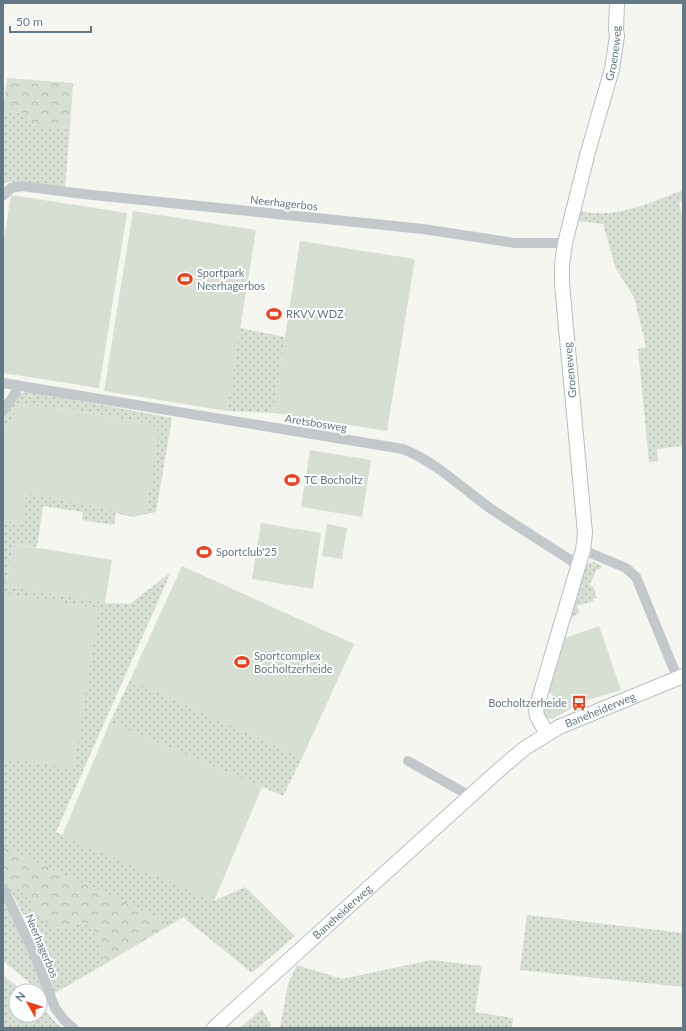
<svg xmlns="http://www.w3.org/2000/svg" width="686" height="1031" font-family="Lato,sans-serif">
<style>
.grass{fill:url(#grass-dots)}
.forest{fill:url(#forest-crowns)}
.green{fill:#d7ded2}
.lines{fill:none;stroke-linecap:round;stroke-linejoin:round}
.secondary-casing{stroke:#b7bdc1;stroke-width:16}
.street{stroke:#c3c8ca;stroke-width:10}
.secondary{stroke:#fff;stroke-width:14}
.labels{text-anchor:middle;stroke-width:4;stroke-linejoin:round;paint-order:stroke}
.street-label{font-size:11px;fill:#627885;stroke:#fff}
.poi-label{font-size:11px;fill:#627885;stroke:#fff;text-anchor:start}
</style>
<defs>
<pattern id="grass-dots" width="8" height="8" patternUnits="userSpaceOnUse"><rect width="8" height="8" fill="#d7ded2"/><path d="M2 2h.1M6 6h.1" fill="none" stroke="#b2b9b0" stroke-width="1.8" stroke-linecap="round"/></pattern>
<pattern id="forest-crowns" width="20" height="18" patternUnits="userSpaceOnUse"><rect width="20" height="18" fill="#d7ded2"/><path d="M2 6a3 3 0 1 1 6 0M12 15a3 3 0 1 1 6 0" fill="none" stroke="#b2b9b0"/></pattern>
</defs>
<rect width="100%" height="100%" fill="#f6f6f1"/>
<g class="grass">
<polygon points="3,111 29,114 28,125 70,128 65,187 7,182 3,184"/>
<path d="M 683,190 L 683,201 L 679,203 L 683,219 L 683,453 L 681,446 L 657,449 L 658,461 L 649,462 L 638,349 L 646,347 L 634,297 L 616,269 L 603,224 L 578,221 L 581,211 C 617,219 650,203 683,190 Z"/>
<polygon points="240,328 285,337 273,413 227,411"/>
<polygon points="27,391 172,418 156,512 132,517 116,513 114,525 82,520 83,512 43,506 37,547 13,544 6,586 105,603 130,604 171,572 56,832 214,901 245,887 295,936 252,973 183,917 172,924 3,847 3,520 21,524 27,493 136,515 145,512 157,428 150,424 67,409 20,405 3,432 3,416 17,395"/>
<polygon points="594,562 602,566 600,569 597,569 590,584 591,586 592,585 596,593 594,594 596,595 597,598 593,599 594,601 577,606 579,613 570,619 583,572 588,563"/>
<polygon points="130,680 302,758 283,796 110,722"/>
<path d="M 7,886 C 26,889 27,897 37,911 C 42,917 47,923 52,928 L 69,927 L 76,924 L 86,922 L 93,928 L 105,964 L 53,994 C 40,958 29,919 7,886 Z"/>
<polygon points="3,893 19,923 46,997 40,991 3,961"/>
<polygon points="527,915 683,933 683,987 520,970"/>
<polygon points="431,960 482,966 475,1012 513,1018 512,1028 280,1028 288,984 297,965 342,979"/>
<polygon points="3,975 23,991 16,991 16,1015 40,1015 40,1005 55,1022 62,1028 3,1028"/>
<polygon points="262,1009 271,1025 270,1028 240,1028"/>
</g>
<g class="forest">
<polygon points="7,78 73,83 70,128 28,125 29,114 3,111"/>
<path d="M 3,847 L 172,924 L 105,964 L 93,928 L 86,922 L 76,924 L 69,927 L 52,928 C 47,923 42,917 37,911 C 27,897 26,889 7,886 L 3,880 Z"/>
</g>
<g class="green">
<polygon points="11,195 127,213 99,388 3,373 3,245"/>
<polygon points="133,211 256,230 227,411 104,391"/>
<polygon points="300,241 415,259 387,431 273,413"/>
<polygon points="20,405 66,409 150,424 157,428 159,433 146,512 136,515 27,493 21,524 3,520 3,432"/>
<polygon points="310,450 371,460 362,517 301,507"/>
<polygon points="261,523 321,533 313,589 252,579"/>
<polygon points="327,524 347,528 342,559 322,556"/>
<polygon points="13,544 112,560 105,603 6,586"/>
<polygon points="182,566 354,644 302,758 130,680"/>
<polygon points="3,593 99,608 74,769 3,758"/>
<polygon points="599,626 621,690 584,701 553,719 547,718 541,712 545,701 551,702 553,695 549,692 565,638"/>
<polygon points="110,722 262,787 214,901 62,836"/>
</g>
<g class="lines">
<g class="secondary-casing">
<g id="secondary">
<path id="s1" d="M 547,734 L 537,716 L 536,709 L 583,550 L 585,533 L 562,284 L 562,265 L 565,243 L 588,152 L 612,69 L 617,36 L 616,29 L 617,3"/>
<path id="s2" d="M 214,1028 L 499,770 L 525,748 L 559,727 L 683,676"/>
</g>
</g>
<g class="street">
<polyline points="3,196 11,188 22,186 83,194 423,229 515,243 565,243"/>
<path d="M 3,383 L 403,449 C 436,462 462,488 491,509 C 520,528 549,546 578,565"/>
<polyline points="3,411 16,392 17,385"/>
<polyline points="583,550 626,568 636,577 675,672 683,681"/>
<polyline points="408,761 470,796"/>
<polyline points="3,888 34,953 55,1008 64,1020 73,1028"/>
</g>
<use href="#secondary" class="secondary"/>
</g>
<defs>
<g id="stadium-bare" transform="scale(1.2)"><path d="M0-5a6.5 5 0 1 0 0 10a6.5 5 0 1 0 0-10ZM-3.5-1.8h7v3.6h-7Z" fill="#f43b13" stroke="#fff" stroke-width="2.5" paint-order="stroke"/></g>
<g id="bus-bare" transform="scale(1.2)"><path d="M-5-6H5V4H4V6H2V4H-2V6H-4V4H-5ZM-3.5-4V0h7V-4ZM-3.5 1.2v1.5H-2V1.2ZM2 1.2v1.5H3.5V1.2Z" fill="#f43b13" stroke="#fff" stroke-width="2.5" paint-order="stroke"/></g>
</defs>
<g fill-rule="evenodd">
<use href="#stadium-bare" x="185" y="279"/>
<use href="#stadium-bare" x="274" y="314"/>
<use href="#stadium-bare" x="292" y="480"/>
<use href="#stadium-bare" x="204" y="552"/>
<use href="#stadium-bare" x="242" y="662"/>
<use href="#bus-bare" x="579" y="703"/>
</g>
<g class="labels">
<g class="street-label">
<text dy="4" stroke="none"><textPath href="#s1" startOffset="698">Groeneweg</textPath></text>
<text transform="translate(284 203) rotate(6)" y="4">Neerhagerbos</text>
<text transform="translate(570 370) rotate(-95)" y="4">Groeneweg</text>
<text transform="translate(316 423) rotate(9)" y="4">Aretsbosweg</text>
<text dy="4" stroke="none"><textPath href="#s2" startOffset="503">Baneheiderweg</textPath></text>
<text dy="4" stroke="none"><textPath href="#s2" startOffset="173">Baneheiderweg</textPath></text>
<text transform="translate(42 946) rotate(67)" y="4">Neerhagerbos</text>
</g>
<g class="poi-label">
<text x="197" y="277">Sportpark<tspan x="197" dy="13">Neerhagerbos</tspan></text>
<text x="286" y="318">RKVV WDZ</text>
<text x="304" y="484">TC Bocholtz</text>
<text x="216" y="556">Sportclub'25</text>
<text x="254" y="660">Sportcomplex<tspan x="254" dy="13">Bocholtzerheide</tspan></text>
<text x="567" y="707" text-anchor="end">Bocholtzerheide</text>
</g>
</g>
<rect width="686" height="1031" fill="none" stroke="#627885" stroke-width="8"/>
<g transform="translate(28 1003) rotate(309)"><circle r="19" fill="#ffffff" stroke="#c0c9ce"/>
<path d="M0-3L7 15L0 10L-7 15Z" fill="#f43b13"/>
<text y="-6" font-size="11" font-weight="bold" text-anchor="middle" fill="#627885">N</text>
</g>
<path d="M10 26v6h81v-6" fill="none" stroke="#627885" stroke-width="2"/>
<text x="16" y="26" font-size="12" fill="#627885" stroke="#ffffff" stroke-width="3" paint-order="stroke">50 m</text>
</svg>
